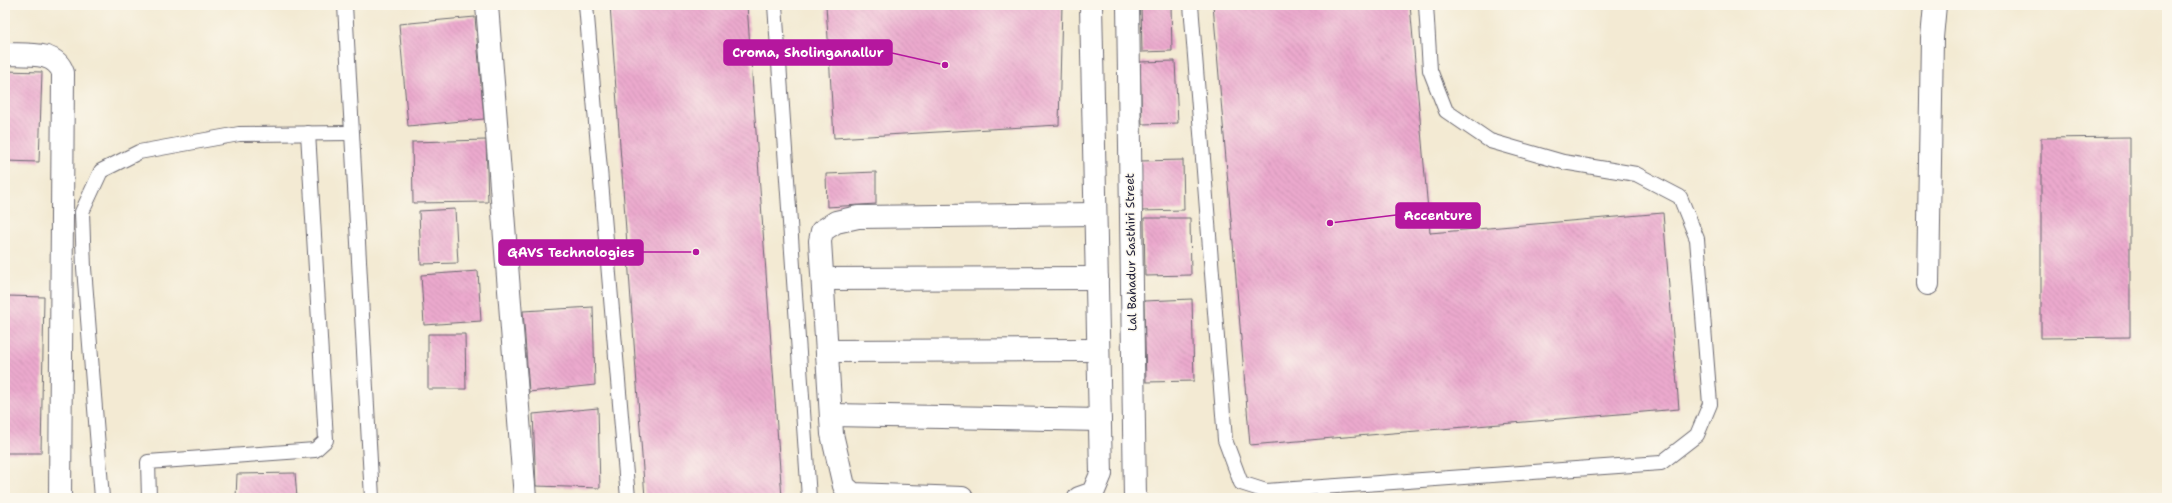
<svg xmlns="http://www.w3.org/2000/svg" width="2172" height="503" font-family="'Shantell Sans',sans-serif">
<style>
.building{fill:url(#building-back-hatch)}
.lines{fill:none;stroke-linecap:round;stroke-linejoin:round}
.lane-casing{stroke:#6b6870;stroke-width:16}
.street-casing{stroke:#6b6870;stroke-width:24}
.lane{stroke:#fff;stroke-width:14}
.street{stroke:#fff;stroke-width:22}
.labels{text-anchor:middle;stroke-width:3;stroke-linejoin:round;paint-order:stroke}
.street-label{font-size:12px;fill:#22223b;stroke:#fbf7ec}
.leader{fill:none;stroke:#b5179e;stroke-width:1.5}
.callout-dot{fill:#b5179e;stroke:#fbf7ec;stroke-width:1.5}
.callout{fill:#b5179e;stroke:#b5179e;stroke-width:1.5}
.callout-label{font-size:13px;text-anchor:middle;font-weight:bold;fill:#fff}
</style>
<defs>
<pattern id="building-back-hatch" width="6" height="6" patternUnits="userSpaceOnUse"><rect width="6" height="6" fill="#eba9cd"/><path d="M-1 5l2 2M0 0l6 6M5-1l2 2" fill="none" stroke="#c991b1"/></pattern>
</defs>
<rect width="100%" height="100%" fill="#fbf7ec"/>
<filter id="ink" filterUnits="userSpaceOnUse"><feTurbulence type="fractalNoise" baseFrequency=".025" numOctaves="2"/><feDisplacementMap in="SourceGraphic" scale="8" xChannelSelector="R" yChannelSelector="G"/><feConvolveMatrix kernelMatrix="1 2 1 2 8 2 1 2 1" color-interpolation-filters="sRGB"/></filter>
<filter id="wash" filterUnits="userSpaceOnUse"><feTurbulence type="fractalNoise" baseFrequency=".012" numOctaves="4" result="noise"/><feDisplacementMap in="SourceGraphic" scale="16" xChannelSelector="R" yChannelSelector="G"/><feGaussianBlur stdDeviation="0.9" result="paint"/><feColorMatrix in="noise" values="0 0 0 0 0 0 0 0 0 0 0 0 0 0 0 0 0 1.4 0 .05"/><feComposite in="paint" operator="in"/></filter>
<g filter="url(#wash)">
<rect width="100%" height="100%" fill="#f3ead3"/>
<g id="blocks">
<g class="building">
<polygon points="610,5 747,5 782,498 645,498"/>
<polygon points="826,5 1062,5 1059,125 834,138"/>
<polygon points="1141,5 1171,5 1172,51 1142,52"/>
<polygon points="1213,5 1410,5 1430,233 1663,213 1679,409 1250,445"/>
<polygon points="475,17 484,119 408,126 399,24"/>
<polygon points="1175,61 1178,123 1142,124 1140,62"/>
<polygon points="5,71 42,72 39,162 5,161"/>
<polygon points="2130,137 2130,337 2041,338 2041,138"/>
<polygon points="486,140 488,202 413,203 412,142"/>
<polygon points="1183,160 1184,210 1141,211 1139,161"/>
<polygon points="876,172 876,204 827,207 826,174"/>
<polygon points="455,209 458,263 421,264 419,211"/>
<polygon points="1144,218 1190,218 1191,275 1145,276"/>
<polygon points="478,271 481,321 424,325 421,275"/>
<polygon points="7,296 44,297 41,453 5,453"/>
<polygon points="1192,299 1194,381 1146,382 1144,301"/>
<polygon points="593,307 595,385 529,392 523,311"/>
<polygon points="428,334 465,334 466,389 428,389"/>
<polygon points="598,408 600,488 536,486 533,414"/>
<polygon points="295,473 297,498 236,498 237,474"/>
</g>
</g>
</g>
<g filter="url(#ink)">
<use href="#blocks" fill-opacity="0" stroke="#6b6870" stroke-width="1"/>
<g class="lines">
<g class="lane-casing">
<g id="lane">
<polyline points="345,5 372,498"/>
<polyline points="586,5 628,498"/>
<polyline points="775,5 809,498"/>
<polyline points="1191,5 1225,440 1241,483 1266,491 1661,463 1697,435 1710,404 1697,239 1680,197 1636,174 1563,162 1490,141 1446,111 1430,70 1426,5"/>
<polyline points="102,498 84,268 82,212 101,171 139,152 239,134 351,133"/>
<polyline points="149,498 148,462 315,450 326,440 308,133"/>
</g>
</g>
<g class="street-casing">
<g id="street">
<polyline points="487,5 525,498"/>
<polyline points="1128,5 1135,498"/>
<path d="M 5,54 C 25,55 56,50 63,73 L 60,498"/>
<polyline points="823,279 1097,278"/>
<polyline points="1928,284 1932,38 1935,5"/>
<polyline points="827,351 1098,350"/>
<polyline points="832,415 1100,420"/>
<polyline points="962,498 853,494 844,486 832,434 820,241 822,231 836,222 858,217 1095,214"/>
<polyline points="1079,498 1093,493 1101,474 1091,5"/>
</g>
</g>
<use href="#lane" class="lane"/>
<use href="#street" class="street"/>
</g>
</g>
<g class="labels">
<g class="street-label">
<text transform="translate(1131 252) rotate(-91)" y="4">Lal Bahadur Sasthiri Street</text>
</g>
</g>
<path class="leader" d="M945 65L892 53M1330 223L1396 215M696 252L643 252"/>
<g class="callout-dot">
<circle cx="945" cy="65" r="4"/>
<circle cx="1330" cy="223" r="4"/>
<circle cx="696" cy="252" r="4"/>
</g>
<g class="callout">
<rect x="724" y="40" width="168" height="25" rx="4"/>
<rect x="1396" y="203" width="84" height="25" rx="4"/>
<rect x="499" y="240" width="144" height="25" rx="4"/>
</g>
<g class="callout-label">
<text x="808" y="57">Croma, Sholinganallur</text>
<text x="1438" y="220">Accenture</text>
<text x="571" y="257">GAVS Technologies</text>
</g>
<rect width="2172" height="503" fill="none" stroke="#fbf7ec" stroke-width="20"/>
</svg>
